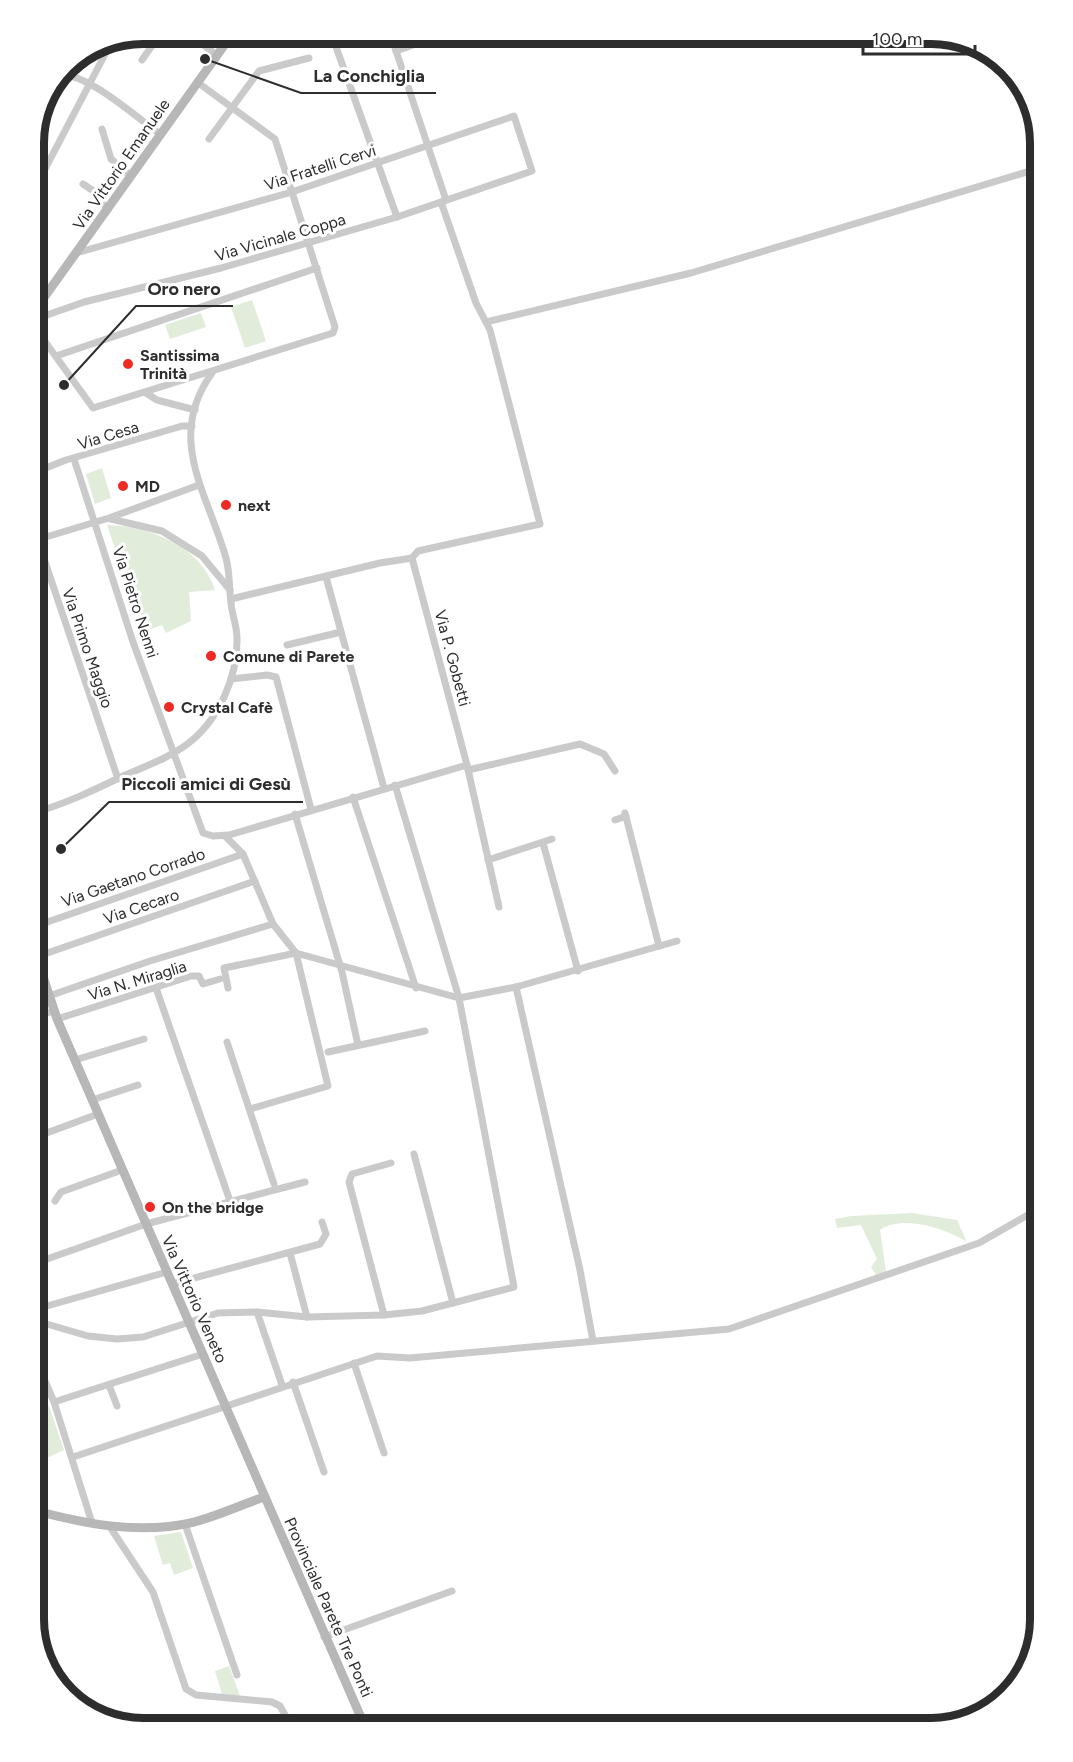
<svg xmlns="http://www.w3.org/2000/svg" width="1073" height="1762" font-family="Figtree,sans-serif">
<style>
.green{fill:#e2ecda}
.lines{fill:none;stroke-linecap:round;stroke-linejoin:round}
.street{stroke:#cacaca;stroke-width:7}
.secondary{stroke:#b7b7b7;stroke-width:9}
.poi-dot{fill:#ee2a25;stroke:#fff;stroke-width:2}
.labels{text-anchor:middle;stroke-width:6;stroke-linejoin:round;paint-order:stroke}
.street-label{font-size:16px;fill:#2d2d2d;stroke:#fff}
.poi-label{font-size:16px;font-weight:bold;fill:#2d2d2d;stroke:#fff;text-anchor:start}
.rim{fill:none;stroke:#2d2d2d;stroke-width:8}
.leader{fill:none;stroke:#2d2d2d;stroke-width:2}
.callout-dot{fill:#2d2d2d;stroke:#fff;stroke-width:2}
.callout-label{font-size:18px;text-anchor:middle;font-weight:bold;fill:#2d2d2d;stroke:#fff;stroke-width:6;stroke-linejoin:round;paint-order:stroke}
</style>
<rect width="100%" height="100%" fill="#fff"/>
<g class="green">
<polygon points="252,300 266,341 245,348 231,307"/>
<polygon points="201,313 206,327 170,339 165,325"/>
<polygon points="102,468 111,498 95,504 86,474"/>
<path d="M 107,525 C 150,526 201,546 215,590 L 189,592 L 191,621 L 166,633 L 162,625 L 143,632 Z"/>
<path d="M 912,1213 L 957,1220 L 967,1242 C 946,1229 903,1214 880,1230 L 886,1272 L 876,1275 L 871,1267 L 877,1259 L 861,1225 L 837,1228 L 835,1219 L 851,1216 Z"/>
<polygon points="49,1406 64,1450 33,1464 33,1409"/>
<polygon points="181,1532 193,1568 174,1575 170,1563 163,1565 154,1536"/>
<polygon points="229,1666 240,1696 222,1694 215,1671"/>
</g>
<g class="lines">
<g class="street">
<polyline points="187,33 217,55"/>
<polyline points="331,33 397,217"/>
<polyline points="390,33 446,200"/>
<polyline points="396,51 447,33"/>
<polyline points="142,60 161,33"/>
<path d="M 60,75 C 88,73 137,118 161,135"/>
<polyline points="102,129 111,159 131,176"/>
<polyline points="209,139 259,71 309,58"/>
<polyline points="83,184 92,190 108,210"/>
<polyline points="33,192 113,39"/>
<polyline points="33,320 84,302 221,268 397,217 532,171 514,116 292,192 76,253"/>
<polyline points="486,322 691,273 1040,168"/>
<polyline points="33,325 93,408 333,333 335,327 275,139 197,82"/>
<polyline points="56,356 317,268"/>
<polyline points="146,393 157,400 195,410"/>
<polyline points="74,459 133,642 203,833 213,836 229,835 467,765"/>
<polyline points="33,473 66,460 182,426 192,426"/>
<polyline points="111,519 162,531 202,556 230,590"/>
<polyline points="33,526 118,779"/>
<polyline points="36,540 109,518 199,485"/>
<polyline points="412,558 467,765 499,907"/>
<polyline points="326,577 384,788"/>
<polyline points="231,599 380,563 412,558 418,551 540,524 490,330 476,303 441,202"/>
<polyline points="287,645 341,632"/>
<polyline points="231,679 267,675 276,677 311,809"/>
<polyline points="468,770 580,744 604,754 615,771"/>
<polyline points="353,797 416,988"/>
<path d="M 33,813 C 65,804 92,791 121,777 C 143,767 167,759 186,745 C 218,722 238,677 237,638 C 237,626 232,615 231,603 C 229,588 230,573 226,558 C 208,494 165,438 212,373"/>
<polyline points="625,813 659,946"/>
<polyline points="295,814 342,972 358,1045"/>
<polyline points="615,820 626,816"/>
<polyline points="225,836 243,854 273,924 296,953 328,1086 250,1109"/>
<polyline points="543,843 578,971"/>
<polyline points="488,860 552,839"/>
<polyline points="33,927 243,854"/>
<polyline points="33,958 255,881"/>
<polyline points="516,987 580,1270 593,1341"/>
<polyline points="156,988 230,1201"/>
<polyline points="228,988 224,968 296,953 459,998 516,987 677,941"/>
<polyline points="49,996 150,961 273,924"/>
<polyline points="33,1017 54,1011"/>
<polyline points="57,1019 191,976 199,976 203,984 220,979"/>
<polyline points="227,1042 274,1184"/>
<polyline points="328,1052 425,1031"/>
<polyline points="75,1060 144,1039"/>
<polyline points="92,1100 138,1085"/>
<polyline points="33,1138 98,1114"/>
<polyline points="414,1154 453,1303"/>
<polyline points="55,1201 61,1192 122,1170"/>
<polyline points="290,1253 307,1317"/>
<polyline points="33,1264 146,1224 305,1182"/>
<polyline points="172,1284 320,1244 326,1234 322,1222"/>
<polyline points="33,1310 167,1272"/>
<polyline points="257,1312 282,1385"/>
<polyline points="384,1315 349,1182 352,1174 391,1163"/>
<polyline points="33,1320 88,1336 117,1339 143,1337 218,1313 257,1312 307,1317 384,1315 422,1311 514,1287 459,998 395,785"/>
<polyline points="33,1353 54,1402 92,1523"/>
<polyline points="354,1363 384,1453"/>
<polyline points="293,1382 324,1472"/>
<polyline points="109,1385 117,1406"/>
<polyline points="54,1402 203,1354"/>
<polyline points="73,1457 377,1356 410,1358 729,1329 979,1243 1040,1208"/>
<polyline points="185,1524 237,1675"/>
<polyline points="110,1527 153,1592 186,1689 196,1695 272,1702 280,1706 293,1729"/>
<polyline points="324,1637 452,1591"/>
</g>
<g class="secondary">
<polyline points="33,313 233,33"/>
<polyline points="33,946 57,1019 366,1729"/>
<path d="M 33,1510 C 85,1524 140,1535 194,1522 C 217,1516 241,1505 264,1497"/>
</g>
</g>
<g class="poi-dot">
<circle cx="128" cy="364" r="6"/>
<circle cx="123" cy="486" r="6"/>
<circle cx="226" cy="505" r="6"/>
<circle cx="211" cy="656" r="6"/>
<circle cx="169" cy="707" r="6"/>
<circle cx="150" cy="1207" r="6"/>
</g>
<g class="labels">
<g class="street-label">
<text transform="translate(121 164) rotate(-55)" y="6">Via Vittorio Emanuele</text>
<text transform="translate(320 167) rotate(-18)" y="6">Via Fratelli Cervi</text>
<text transform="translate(280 237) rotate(-16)" y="6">Via Vicinale Coppa</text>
<text transform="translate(108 435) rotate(-17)" y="6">Via Cesa</text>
<text transform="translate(136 602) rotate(72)" y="6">Via Pietro Nenni</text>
<text transform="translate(88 648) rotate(71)" y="6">Via Primo Maggio</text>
<text transform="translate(453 658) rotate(75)" y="6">Via P. Gobetti</text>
<text transform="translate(133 877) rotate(-19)" y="6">Via Gaetano Corrado</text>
<text transform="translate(141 906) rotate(-19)" y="6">Via Cecaro</text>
<text transform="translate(137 980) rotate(-17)" y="6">Via N. Miraglia</text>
<text transform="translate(195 1299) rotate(66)" y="6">Via Vittorio Veneto</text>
<text transform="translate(329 1607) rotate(66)" y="6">Provinciale Parete Tre Ponti</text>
</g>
<g class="poi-label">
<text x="140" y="361">Santissima<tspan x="140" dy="18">Trinità</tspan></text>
<text x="135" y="492">MD</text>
<text x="238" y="511">next</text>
<text x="223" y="662">Comune di Parete</text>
<text x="181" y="713">Crystal Cafè</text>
<text x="162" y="1213">On the bridge</text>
</g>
</g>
<path d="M0 0H1073V1762H0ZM143 44H931A99 99 0 0 1 1030 143V1619A99 99 0 0 1 931 1718H143A99 99 0 0 1 44 1619V143A99 99 0 0 1 143 44Z" fill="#fff" fill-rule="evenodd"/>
<path class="rim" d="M143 44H931A99 99 0 0 1 1030 143V1619A99 99 0 0 1 931 1718H143A99 99 0 0 1 44 1619V143A99 99 0 0 1 143 44Z"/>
<path class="leader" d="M205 59L301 93H436M64 385L136 306H233M61 849L109 802H303"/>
<g class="callout-dot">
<circle cx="205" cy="59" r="6"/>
<circle cx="64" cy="385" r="6"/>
<circle cx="61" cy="849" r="6"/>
</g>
<g class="callout-label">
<text x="369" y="82">La Conchiglia</text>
<text x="184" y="295">Oro nero</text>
<text x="206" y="790">Piccoli amici di Gesù</text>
</g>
<path d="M863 45v9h112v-9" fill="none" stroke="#2d2d2d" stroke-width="3"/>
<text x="872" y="45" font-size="18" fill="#2d2d2d" stroke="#ffffff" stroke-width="4.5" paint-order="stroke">100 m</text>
</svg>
